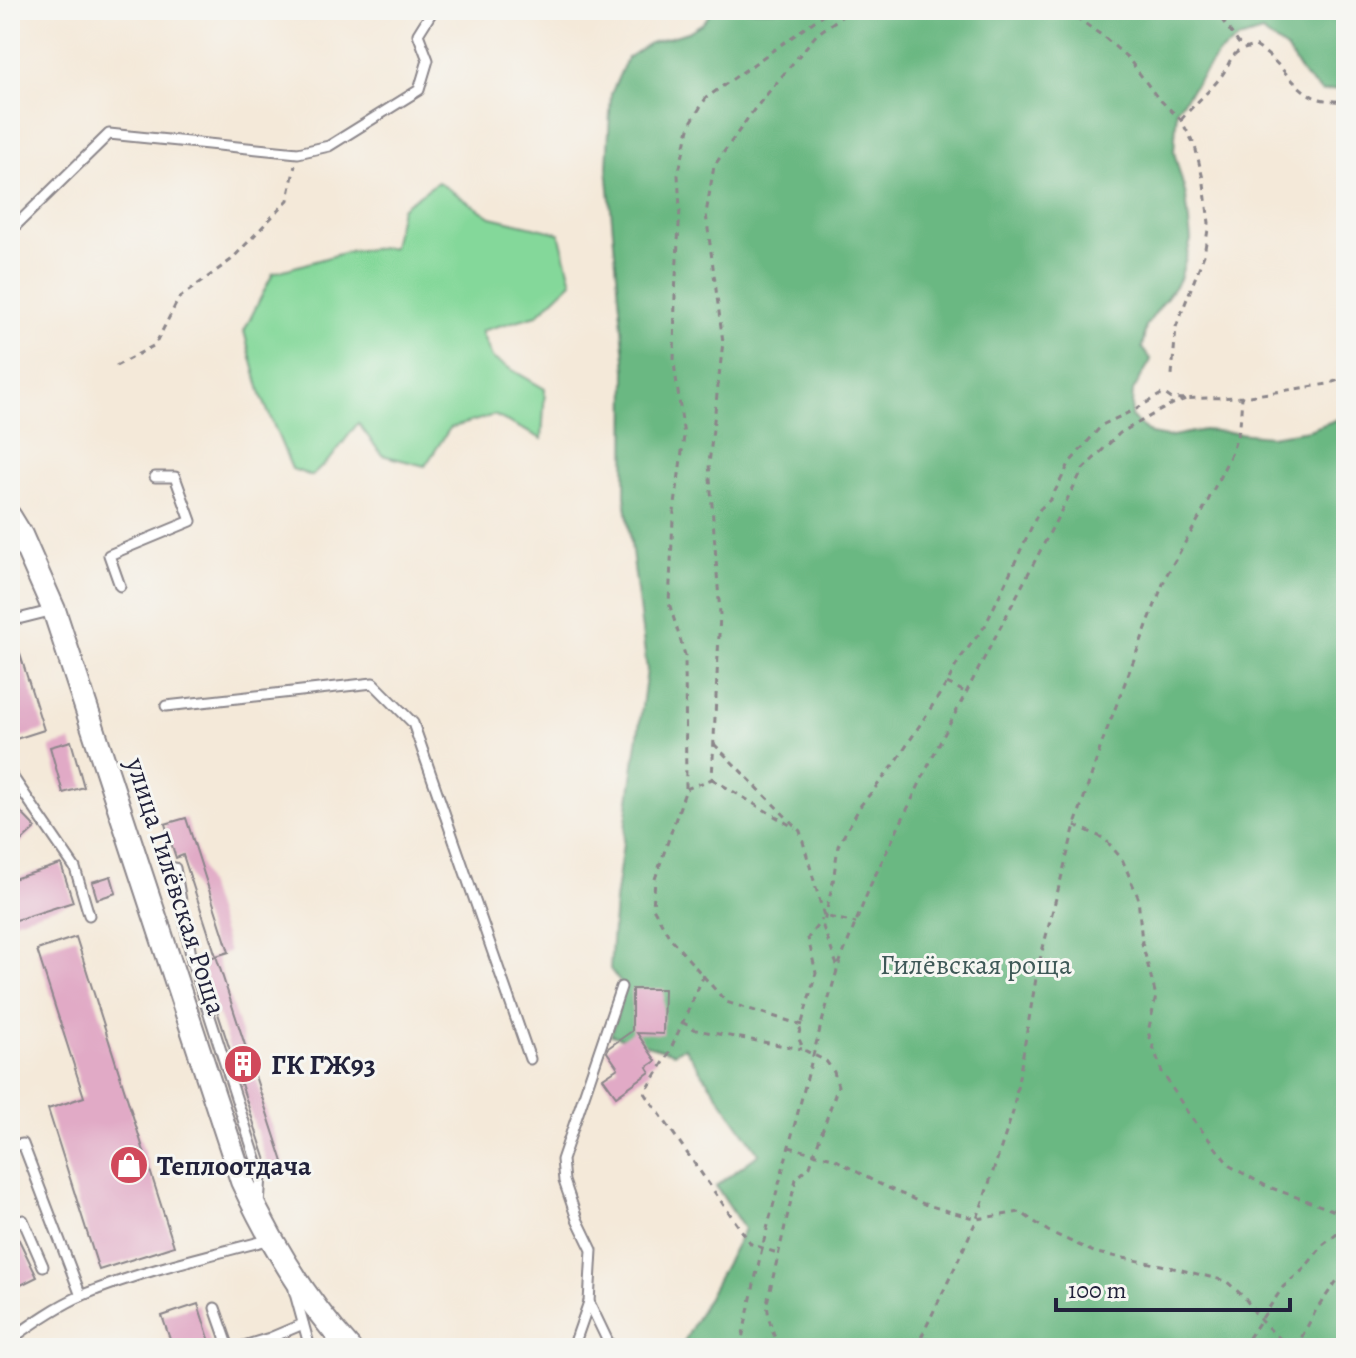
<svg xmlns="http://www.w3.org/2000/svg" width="1356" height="1358" font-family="Alegreya,serif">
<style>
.green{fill:#84d89a;stroke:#537d6a;stroke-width:2}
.forest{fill:#6bb882;stroke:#466d5e;stroke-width:2}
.building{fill:#e1aac6}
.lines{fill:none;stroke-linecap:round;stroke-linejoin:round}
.service-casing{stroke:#8b868a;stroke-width:13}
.tertiary-casing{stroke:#8b868a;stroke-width:26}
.path{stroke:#8b868a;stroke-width:3;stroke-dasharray:6 6;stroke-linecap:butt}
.service{stroke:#fff;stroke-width:9}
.tertiary{stroke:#fff;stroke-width:22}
.labels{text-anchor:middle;stroke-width:6;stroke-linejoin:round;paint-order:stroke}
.street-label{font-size:28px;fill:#22223b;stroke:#f6f6f2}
.park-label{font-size:28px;fill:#3f5958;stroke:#f6f6f2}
.poi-label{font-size:28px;font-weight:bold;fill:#22223b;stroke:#f6f6f2;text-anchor:start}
</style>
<rect width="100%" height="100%" fill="#f6f6f2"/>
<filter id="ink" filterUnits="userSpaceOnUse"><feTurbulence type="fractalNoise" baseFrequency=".0125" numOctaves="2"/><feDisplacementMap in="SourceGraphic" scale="16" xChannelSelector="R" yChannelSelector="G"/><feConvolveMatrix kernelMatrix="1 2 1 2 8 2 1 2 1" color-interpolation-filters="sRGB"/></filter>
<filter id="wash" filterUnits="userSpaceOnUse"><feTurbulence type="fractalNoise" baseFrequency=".006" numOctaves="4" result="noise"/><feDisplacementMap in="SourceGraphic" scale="32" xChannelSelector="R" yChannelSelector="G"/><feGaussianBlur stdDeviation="1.8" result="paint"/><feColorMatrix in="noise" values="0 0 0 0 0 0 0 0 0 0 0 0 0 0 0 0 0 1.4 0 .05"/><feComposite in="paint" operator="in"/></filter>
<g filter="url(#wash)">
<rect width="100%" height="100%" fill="#f4e9d9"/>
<polygon class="green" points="438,182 491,217 559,233 572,282 537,315 481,331 492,358 545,389 542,439 494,415 450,428 425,466 382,455 358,423 332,457 312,476 292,469 261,395 244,331 273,273 350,251 393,247 401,208"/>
<polygon class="forest" points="713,10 1346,10 1346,86 1344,87 1322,92 1304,76 1286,49 1262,32 1239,39 1218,54 1177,109 1174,152 1186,196 1191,240 1180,279 1146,326 1142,348 1151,360 1133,391 1131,417 1151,434 1167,437 1204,430 1270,436 1309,430 1346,416 1346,1348 681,1348 744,1229 716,1186 759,1154 684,1047 674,1053 611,1035 625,989 610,969 615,901 647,670 625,496 626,370 607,167 611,94 627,58 650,43 688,32 703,23"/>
<g id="blocks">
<g class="building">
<polygon points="10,632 13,632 44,730 16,739 10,721"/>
<polygon points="71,741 84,787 63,793 50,747"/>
<polygon points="10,801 36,828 10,852"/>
<polygon points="186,818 229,952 216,956 183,855 176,858 165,824"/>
<polygon points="61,864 73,902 10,922 10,880"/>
<polygon points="111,876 116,893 97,899 92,882"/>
<polygon points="76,937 174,1246 99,1270 48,1109 84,1097 37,950"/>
<polygon points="216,956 285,1168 270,1173 201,961"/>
<polygon points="632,989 664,989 663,1034 637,1033 656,1061 647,1067 650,1072 616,1096 603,1078 618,1068 607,1052 608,1048 632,1031"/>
<polygon points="19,1240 37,1277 19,1286 10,1267 10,1245"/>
<polygon points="198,1304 212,1348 173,1348 162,1316"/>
</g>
</g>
</g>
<g filter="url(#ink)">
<use href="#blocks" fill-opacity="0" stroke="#8b868a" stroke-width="2"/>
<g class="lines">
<g class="service-casing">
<g id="service">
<polyline points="10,231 109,134 298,153 329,146 419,90 428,60 418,34 433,10"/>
<polyline points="120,586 109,555 191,521 175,477 155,477"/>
<polyline points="10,621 54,610"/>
<polyline points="166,706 373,683 413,723 530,1059"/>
<polyline points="10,773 75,868 89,915"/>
<polyline points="175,868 192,961 261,1175 259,1205"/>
<polyline points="10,1146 23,1144 81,1296"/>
<polyline points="10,1226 23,1220 43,1266"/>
<polyline points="294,1290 310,1348"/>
<polyline points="215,1308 229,1348"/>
<path d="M 10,1340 C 33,1323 57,1306 83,1295 C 143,1270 208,1256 271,1239"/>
<polyline points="237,1348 270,1338 303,1324"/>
<polyline points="573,1348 589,1302"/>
<polyline points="611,1348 589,1302 592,1250 577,1219 564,1181 562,1160 621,987"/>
</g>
</g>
<g class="tertiary-casing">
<path id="tertiary" d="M 10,517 L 21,535 L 54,610 L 242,1181 C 270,1241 304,1299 349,1348"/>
</g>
<g class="path">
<polyline points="1066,10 1104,37 1128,58 1157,97 1181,120 1195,146 1204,183 1209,223 1204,255 1176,327 1172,375"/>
<polyline points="1215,10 1242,48"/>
<path d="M 1181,120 C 1193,105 1208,93 1220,78 C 1234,59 1227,52 1255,46 C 1279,59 1290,85 1314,97 C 1323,101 1336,101 1346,102"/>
<polyline points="116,366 155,345 179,298 231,260 288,200 295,165"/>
<polyline points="947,683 965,692"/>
<polyline points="714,744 800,831 824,916 856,923"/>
<polyline points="712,779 795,828"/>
<polyline points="686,789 712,779 720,614 709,464 723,342 706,214 714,166 753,111 817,34 841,17 854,10"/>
<polyline points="1075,825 1105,839 1122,859 1138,897 1142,943 1156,996 1148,1032 1162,1072 1188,1113 1230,1166 1266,1186 1346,1215"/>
<polyline points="837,965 823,927 833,882 838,846 861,805 894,765 947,683 959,660 985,626 1040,509 1051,499 1070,462 1102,425 1136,409 1163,393 1172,399 1242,397 1328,384 1346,377"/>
<polyline points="704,975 667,1057 645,1093 751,1244 780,1254"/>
<polyline points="682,1022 696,1030 802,1049"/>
<polyline points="802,1025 726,1002 670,938 653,908 655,879 686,789 685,655 669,603 673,520 684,436 674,363 675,294 680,208 678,175 690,124 706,98 830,10"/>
<polyline points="789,1147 833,1158 875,1182 924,1204 951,1212 977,1219 1020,1212 1048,1231 1096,1253 1161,1265 1226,1281 1244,1297 1261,1321 1290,1348"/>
<polyline points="740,1348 762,1248 820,1029 838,967 871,884 934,754 1083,469 1120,433 1170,405 1186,399"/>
<polyline points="778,1348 769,1319 767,1303 796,1179 810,1166 838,1086 834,1072 826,1061 804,1050 798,1037 816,973 808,938 822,919"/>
<polyline points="916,1348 956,1265 977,1219 1013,1112 1038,967 1075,825 1103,740 1166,576 1202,513 1232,452 1240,426 1242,397"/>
<polyline points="1242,1348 1283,1287 1303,1270 1324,1244 1346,1227"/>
<polyline points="1296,1348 1316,1310 1346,1268"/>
</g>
<use href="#service" class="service"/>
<use href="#tertiary" class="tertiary"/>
</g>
</g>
<defs>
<g id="building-disc" transform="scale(2)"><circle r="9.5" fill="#d1495b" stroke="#f6f6f2"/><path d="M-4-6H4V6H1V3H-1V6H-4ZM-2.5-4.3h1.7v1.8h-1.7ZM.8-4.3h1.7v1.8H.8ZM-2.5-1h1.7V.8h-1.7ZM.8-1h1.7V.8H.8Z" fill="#fff"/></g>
<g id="shop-disc" transform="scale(2)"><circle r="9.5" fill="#d1495b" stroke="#f6f6f2"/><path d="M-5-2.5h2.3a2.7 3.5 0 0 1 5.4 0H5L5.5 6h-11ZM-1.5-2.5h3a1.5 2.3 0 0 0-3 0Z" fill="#fff"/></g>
</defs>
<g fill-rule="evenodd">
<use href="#building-disc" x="243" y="1064"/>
<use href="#shop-disc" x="129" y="1165"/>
</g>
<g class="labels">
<g class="street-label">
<text transform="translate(177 886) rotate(72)" y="10">улица Гилёвская Роща</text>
</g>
<g class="park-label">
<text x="976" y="974">Гилёвская роща</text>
</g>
<g class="poi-label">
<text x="271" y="1074">ГК ГЖ93</text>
<text x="157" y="1175">Теплоотдача</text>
</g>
</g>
<rect width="1356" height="1358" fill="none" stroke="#f6f6f2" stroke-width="40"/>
<path d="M1056 1298v12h234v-12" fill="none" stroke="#22223b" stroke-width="4"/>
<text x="1068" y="1298" font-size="24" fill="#22223b" stroke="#f6f6f2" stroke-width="6" paint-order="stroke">100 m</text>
</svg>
